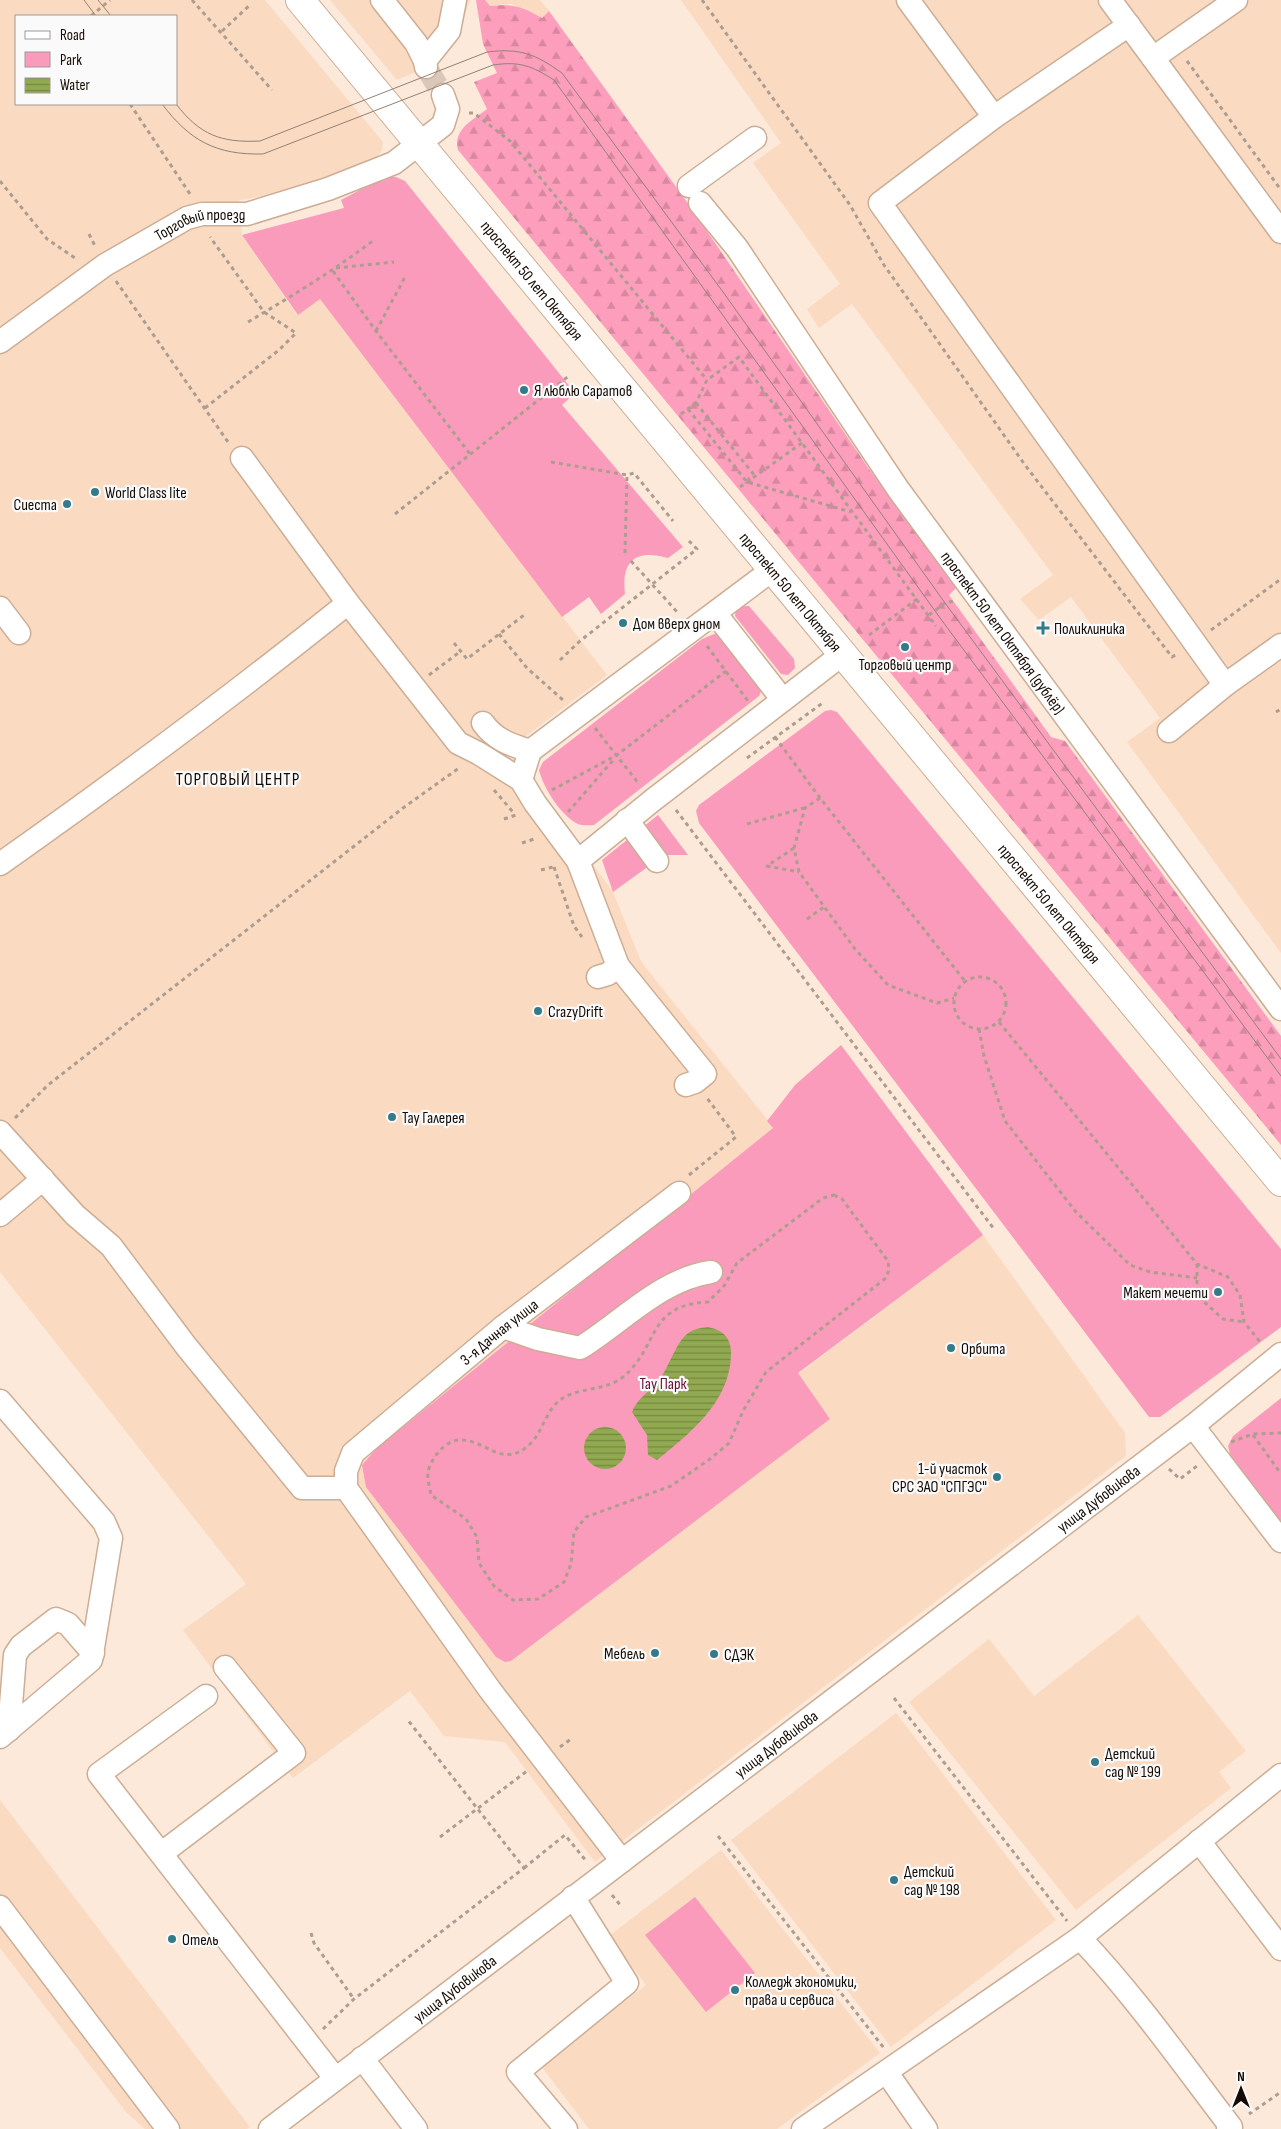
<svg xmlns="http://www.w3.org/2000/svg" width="1281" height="2129" font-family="'Sofia Sans Condensed',sans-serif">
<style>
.built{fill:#fadbc2;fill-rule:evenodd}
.green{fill:#fa9bbb}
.forest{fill:url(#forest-firs)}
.water{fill:url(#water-rules)}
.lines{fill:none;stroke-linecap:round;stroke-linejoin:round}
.minor-tunnel{stroke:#d9c8b9;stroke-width:22;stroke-dasharray:22 11;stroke-linecap:butt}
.minor-casing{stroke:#ccad95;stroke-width:25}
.major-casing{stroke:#ccad95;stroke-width:30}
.path{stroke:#ad9d90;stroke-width:3;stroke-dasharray:4 4;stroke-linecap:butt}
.minor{stroke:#fff;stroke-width:22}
.major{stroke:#fff;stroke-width:28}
.tram{stroke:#918276;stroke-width:1}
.poi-dot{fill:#357a89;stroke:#fafafa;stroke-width:2}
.labels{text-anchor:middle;stroke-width:4.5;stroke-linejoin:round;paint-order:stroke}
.street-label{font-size:16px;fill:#140a03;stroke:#fafafa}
.poi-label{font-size:16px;fill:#140a03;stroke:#fafafa;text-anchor:start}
.park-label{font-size:16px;fill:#631136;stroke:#fafafa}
.neighbourhood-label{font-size:18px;letter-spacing:1px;fill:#140a03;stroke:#fafafa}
</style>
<defs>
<pattern id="forest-firs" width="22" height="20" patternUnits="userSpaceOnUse" patternTransform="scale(1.25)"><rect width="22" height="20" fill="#fd9ebd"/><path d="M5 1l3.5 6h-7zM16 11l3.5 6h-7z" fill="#d887a1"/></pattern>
<pattern id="water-rules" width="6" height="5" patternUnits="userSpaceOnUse" patternTransform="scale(1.25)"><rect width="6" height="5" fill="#91a950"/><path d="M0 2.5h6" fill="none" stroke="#758840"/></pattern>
</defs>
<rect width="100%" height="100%" fill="#fce9d9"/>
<g class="built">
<path d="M 0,0 L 265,0 L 383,142 L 382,150 L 375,160 L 283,193 L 239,200 L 242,235 L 297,315 L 320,299 L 607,675 L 509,749 L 613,892 L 640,959 L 646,968 L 774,1128 L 378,1447 L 511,1661 L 830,1419 L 798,1374 L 983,1235 L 1125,1433 L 1126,1456 L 595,1862 L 505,1742 L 444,1736 L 410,1691 L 293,1778 L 183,1630 L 246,1584 L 0,1272 ZM 16,16 L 176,16 L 176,104 L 16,104 Z"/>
<polygon points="330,0 470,0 462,23 447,51 437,63 397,80"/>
<polygon points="485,0 540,0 549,11 542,18 528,10 511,4 490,6"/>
<polygon points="681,0 1281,0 1281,953 1127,742 1160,718 1071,597 1039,620 1020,599 1053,575 852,304 819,328 807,309 840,284 753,163 781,143"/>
<polygon points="1138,1615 1246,1751 1219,1772 1231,1788 1076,1910 909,1702 989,1639 1034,1696"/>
<polygon points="896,1713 1056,1920 891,2047 731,1840"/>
<polygon points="0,1800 250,2127 247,2129 145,2129 126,2112 0,1948"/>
<polygon points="721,1850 880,2053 777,2129 589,2129 541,2066 646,1985 609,1936"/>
</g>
<g class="green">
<path d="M 386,176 L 396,177 L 405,181 L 575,393 L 562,405 L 683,547 L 668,558 C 636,549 621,560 625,594 L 601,614 L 589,597 L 562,617 L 320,299 L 298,315 L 242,235 L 344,208 L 341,200 Z"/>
<polygon points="743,606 749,606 794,659 795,668 788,675 781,674 735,616 736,610"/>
<path d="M 714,634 L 724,635 L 762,689 L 759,696 L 594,825 C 589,825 582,826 578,824 C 561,816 543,787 539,770 L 543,762 L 702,639 Z"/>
<polygon points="831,710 837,712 1281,1249 1281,1327 1160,1417 1149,1417 699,823 696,811 699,805 825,711"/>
<polygon points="658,815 688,855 664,855 613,892 602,860"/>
<polygon points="841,1045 983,1235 798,1373 830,1419 511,1661 505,1662 496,1657 366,1487 362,1465 378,1447 773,1128 767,1121 795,1085"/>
<polygon points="1281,1398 1281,1524 1231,1458 1228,1446 1233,1436"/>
<polygon points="695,1897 755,1973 706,2012 645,1935"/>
</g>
<path class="forest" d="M 476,0 L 485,0 L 490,6 C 513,4 522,6 542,18 L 549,11 L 692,209 L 869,469 L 958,586 L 949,595 L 1051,737 L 1065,741 L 1281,1036 L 1281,1145 L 458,150 C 453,129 472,121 487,109 L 474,82 L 497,73 L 483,44 Z"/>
<g class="water">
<path d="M 708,1327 C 724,1330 732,1339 731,1356 C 729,1403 690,1433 657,1460 L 648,1455 L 647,1435 L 632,1412 C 637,1398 651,1391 660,1379 C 668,1368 677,1342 686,1335 C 692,1329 700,1328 708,1327 Z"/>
<circle cx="605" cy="1448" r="21"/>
</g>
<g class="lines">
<polyline class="minor-tunnel" points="426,67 443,95"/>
<g class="minor-casing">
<g id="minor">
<polyline points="382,0 416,43 425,61"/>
<polyline points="908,0 994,117"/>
<polyline points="1110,0 1153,58 1236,0"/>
<polyline points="1129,25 994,117 880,203 1225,685 1281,645"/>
<polyline points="1153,58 1281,232"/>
<polyline points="426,67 425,61 449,31 455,0"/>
<polyline points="689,186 755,138"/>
<path id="s1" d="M 700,203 L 737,248 L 898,489 L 1281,1009"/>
<path id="s2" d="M 0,342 L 105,265 L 187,218 L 202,214 L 247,214 L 328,189 L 394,163 L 443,125 L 448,109 L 443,95"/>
<polyline points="348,603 458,743 478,753 521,780 535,803 578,861 618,966 705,1074 695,1082 686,1085"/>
<polyline points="0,608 19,633"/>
<polyline points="715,613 783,700"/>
<path d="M 483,723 C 495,740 511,745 530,751"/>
<polyline points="1169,731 1225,685"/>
<polyline points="521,780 530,751 772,570"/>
<polyline points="627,820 657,861"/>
<polyline points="578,861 653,800 844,653"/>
<path d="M 0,864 C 119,780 235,694 348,603 L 242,458"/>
<polyline points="598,977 608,974 618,966"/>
<polyline points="0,1132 75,1215 111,1246 186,1346 302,1488 346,1488"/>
<polyline points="0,1215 43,1179"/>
<path d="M 503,1327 L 538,1339 L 580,1348 C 622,1322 661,1279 711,1272"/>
<polyline points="0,1401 104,1522 111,1538 91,1660 0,1737"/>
<polyline points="1193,1426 1281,1541"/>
<polyline points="346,1488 490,1690 622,1861"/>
<path id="s3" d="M 346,1488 L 346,1471 L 353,1453 L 503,1327 L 679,1193"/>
<polyline points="206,1696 99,1774 335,2078"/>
<polyline points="9,1730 15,1655 21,1646 56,1619 68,1624 93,1653"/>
<polyline points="1199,1841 1281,1949"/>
<polyline points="162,1853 294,1753 225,1667"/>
<polyline points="0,1907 168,2129"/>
<path d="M 1080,1938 C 1135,1996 1182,2063 1231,2127 L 1228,2129"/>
<polyline points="362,2058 416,2129"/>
<polyline points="887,2073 926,2129"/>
<path id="s4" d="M 270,2129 L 1193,1426 L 1281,1354"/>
<polyline points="566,2129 518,2072 627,1983 573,1897"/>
<polyline points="803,2129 1080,1938 1281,1775"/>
</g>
</g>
<g class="major-casing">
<g id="major">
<path id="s5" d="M 300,0 L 1281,1182"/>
</g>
</g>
<g class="path">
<polyline points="192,0 272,90"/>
<polyline points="702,0 850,205 884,265 1025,465 1172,657 1177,654"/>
<polyline points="91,16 110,0"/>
<polyline points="222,31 251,4"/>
<polyline points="1187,61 1281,190"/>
<polyline points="130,104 190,194"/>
<polyline points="469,113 474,113 510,141 707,380"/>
<polyline points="0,181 47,239 78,260"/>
<polyline points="89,234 95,246"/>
<polyline points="336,268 394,262"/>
<polyline points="333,271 376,331 470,454"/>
<polyline points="116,281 228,442"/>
<path d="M 248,322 C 292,296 333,271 374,240"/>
<polyline points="376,331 405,277"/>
<polyline points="696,403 755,476"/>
<polyline points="205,408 279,350 296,333 264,312 210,237"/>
<polyline points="688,409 747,482 851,512"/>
<polyline points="681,414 696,403 707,380 739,357 936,626"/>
<polyline points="551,462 627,475 634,473 673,521"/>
<polyline points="740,487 802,443"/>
<polyline points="395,514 570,375"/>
<polyline points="625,553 627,475"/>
<polyline points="631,561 679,614"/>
<polyline points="929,615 945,603 954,601"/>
<polyline points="1211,630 1281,579"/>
<polyline points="499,634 527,668 563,700"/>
<polyline points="869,635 917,599"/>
<polyline points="454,643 467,659 524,615"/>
<polyline points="707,646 748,701"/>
<polyline points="560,660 580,641 697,549 689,541"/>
<polyline points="429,675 461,651"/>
<polyline points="1276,712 1281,709"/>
<polyline points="595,728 639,784"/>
<polyline points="775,737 820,798 964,980"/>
<polyline points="747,758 824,702"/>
<polyline points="494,790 513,812"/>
<polyline points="552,790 617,755 726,671"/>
<polyline points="820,798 805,808 794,848 799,872 855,949 888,985 937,1003 954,998"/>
<polyline points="676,810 994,1229"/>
<polyline points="568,812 615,758"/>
<polyline points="504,819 516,815"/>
<polyline points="747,824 804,808"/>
<polyline points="522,843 534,839"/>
<polyline points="794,848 767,866 799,872"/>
<polyline points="554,867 574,926 582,937"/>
<polyline points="541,870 553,867"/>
<polyline points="807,919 824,907"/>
<circle cx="980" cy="1003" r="26"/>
<polyline points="999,1022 1197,1264 1228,1277 1240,1295 1244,1322 1261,1343"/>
<polyline points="979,1029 984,1056 1005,1121 1076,1212 1130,1265 1150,1272 1197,1278"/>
<polyline points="15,1118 48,1085 403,808 459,768"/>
<polyline points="689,1175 736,1137 707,1098"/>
<path d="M 834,1195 L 842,1199 L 888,1261 L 889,1270 L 886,1278 L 766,1372 L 743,1411 L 729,1443 L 710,1459 L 671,1486 L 586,1517 L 574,1532 L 571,1564 L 564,1582 L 538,1599 L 513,1600 L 494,1586 L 479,1563 L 477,1537 L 466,1519 L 431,1495 C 430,1488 427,1479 428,1472 C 431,1458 446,1439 461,1440 C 487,1440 502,1470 530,1444 C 543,1432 546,1408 563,1398 C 581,1387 605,1391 623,1377 C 660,1346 646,1305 708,1302 L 724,1286 L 737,1263 L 823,1198 Z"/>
<polyline points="1197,1264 1197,1286 1202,1300 1223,1319 1244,1322"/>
<polyline points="1253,1435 1281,1474"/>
<polyline points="1231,1442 1253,1434 1281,1433"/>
<polyline points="1169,1469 1180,1479 1197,1466"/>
<polyline points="894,1698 1067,1921"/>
<polyline points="560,1747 571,1739"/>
<polyline points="718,1836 884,2048"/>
<polyline points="440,1837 527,1771"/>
<polyline points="524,1868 565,1835 587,1862"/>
<polyline points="612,1895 621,1906"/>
<polyline points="311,1933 314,1943 354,1999"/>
<polyline points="323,2029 354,1999 524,1868 407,1719"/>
<polyline points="1249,2114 1281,2092"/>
</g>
<use href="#minor" class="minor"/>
<use href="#major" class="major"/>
<g class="tram">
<polyline points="84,0 96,16"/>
<polyline points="98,0 111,16"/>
<path d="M 162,104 C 190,141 216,155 263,154 L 493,65 C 520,61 532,66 554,80 L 943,622 L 1281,1076"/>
<path d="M 176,104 C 200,135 221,143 260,141 L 487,52 C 521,48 535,54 562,73 L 723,292 L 945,603 L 1281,1059"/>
</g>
</g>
<g class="poi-dot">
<circle cx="524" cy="390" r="5"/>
<circle cx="95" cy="492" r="5"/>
<circle cx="67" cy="504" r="5"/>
<circle cx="623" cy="623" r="5"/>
<path d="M1040.5 620.5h5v5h5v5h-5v5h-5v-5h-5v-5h5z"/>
<circle cx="905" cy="647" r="5"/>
<circle cx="538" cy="1011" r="5"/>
<circle cx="392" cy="1117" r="5"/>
<circle cx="1218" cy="1292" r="5"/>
<circle cx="951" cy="1348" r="5"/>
<circle cx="997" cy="1477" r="5"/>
<circle cx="655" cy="1653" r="5"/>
<circle cx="714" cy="1654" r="5"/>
<circle cx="1095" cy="1762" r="5"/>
<circle cx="894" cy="1880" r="5"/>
<circle cx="172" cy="1939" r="5"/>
<circle cx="735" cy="1990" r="5"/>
</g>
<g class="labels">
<g class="street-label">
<text dy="6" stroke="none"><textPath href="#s2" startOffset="236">Торговый проезд</textPath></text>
<text dy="6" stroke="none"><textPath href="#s5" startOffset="364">проспект 50 лет Октября</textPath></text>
<text dy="6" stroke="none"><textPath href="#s5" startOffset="769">проспект 50 лет Октября</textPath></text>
<text dy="6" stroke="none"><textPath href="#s1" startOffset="526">проспект 50 лет Октября (дублёр)</textPath></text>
<text dy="6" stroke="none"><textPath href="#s5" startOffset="1174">проспект 50 лет Октября</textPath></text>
<text dy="6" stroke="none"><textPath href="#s3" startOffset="226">3-я Дачная улица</textPath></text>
<text dy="6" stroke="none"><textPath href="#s4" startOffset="1041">улица Дубовикова</textPath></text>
<text dy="6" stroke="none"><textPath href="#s4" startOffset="636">улица Дубовикова</textPath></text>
<text dy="6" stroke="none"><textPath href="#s4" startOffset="232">улица Дубовикова</textPath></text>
</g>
<g class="poi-label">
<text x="534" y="396">Я люблю Саратов</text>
<text x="105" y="498">World Class lite</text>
<text x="57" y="510" text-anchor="end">Сиеста</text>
<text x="633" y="629">Дом вверх дном</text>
<text x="1054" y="634">Поликлиника</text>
<text x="905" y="670" text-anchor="middle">Торговый центр</text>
<text x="548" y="1017">CrazyDrift</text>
<text x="402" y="1123">Тау Галерея</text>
<text x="1208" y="1298" text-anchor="end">Макет мечети</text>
<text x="961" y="1354">Орбита</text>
<text x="987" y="1474" text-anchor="end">1-й участок<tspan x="987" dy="18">СРС ЗАО "СПГЭС"</tspan></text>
<text x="645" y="1659" text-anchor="end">Мебель</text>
<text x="724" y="1660">СДЭК</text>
<text x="1105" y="1759">Детский<tspan x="1105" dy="18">сад № 199</tspan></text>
<text x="904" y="1877">Детский<tspan x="904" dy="18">сад № 198</tspan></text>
<text x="182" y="1945">Отель</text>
<text x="745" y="1987">Колледж экономики,<tspan x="745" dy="18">права и сервиса</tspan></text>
</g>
<g class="park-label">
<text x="663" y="1389">Тау Парк</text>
</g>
<g class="neighbourhood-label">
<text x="238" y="785">ТОРГОВЫЙ ЦЕНТР</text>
</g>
</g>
<rect x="15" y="15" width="162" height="90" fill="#fafafa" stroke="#9e9a97"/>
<rect x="25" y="31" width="25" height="8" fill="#ffffff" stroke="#9e9a97"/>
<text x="60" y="40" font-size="15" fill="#140a03">Road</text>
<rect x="25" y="52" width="25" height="15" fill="#fa9bbb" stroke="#9e9a97"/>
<text x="60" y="65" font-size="15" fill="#140a03">Park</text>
<rect x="25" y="78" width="25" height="15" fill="url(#water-rules)" stroke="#9e9a97"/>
<text x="60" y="90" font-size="15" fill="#140a03">Water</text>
<g transform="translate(1241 2089)" stroke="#fafafa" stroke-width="4" paint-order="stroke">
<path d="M0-4L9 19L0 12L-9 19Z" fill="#140a03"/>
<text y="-8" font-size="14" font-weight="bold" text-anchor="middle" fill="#140a03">N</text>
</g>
</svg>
